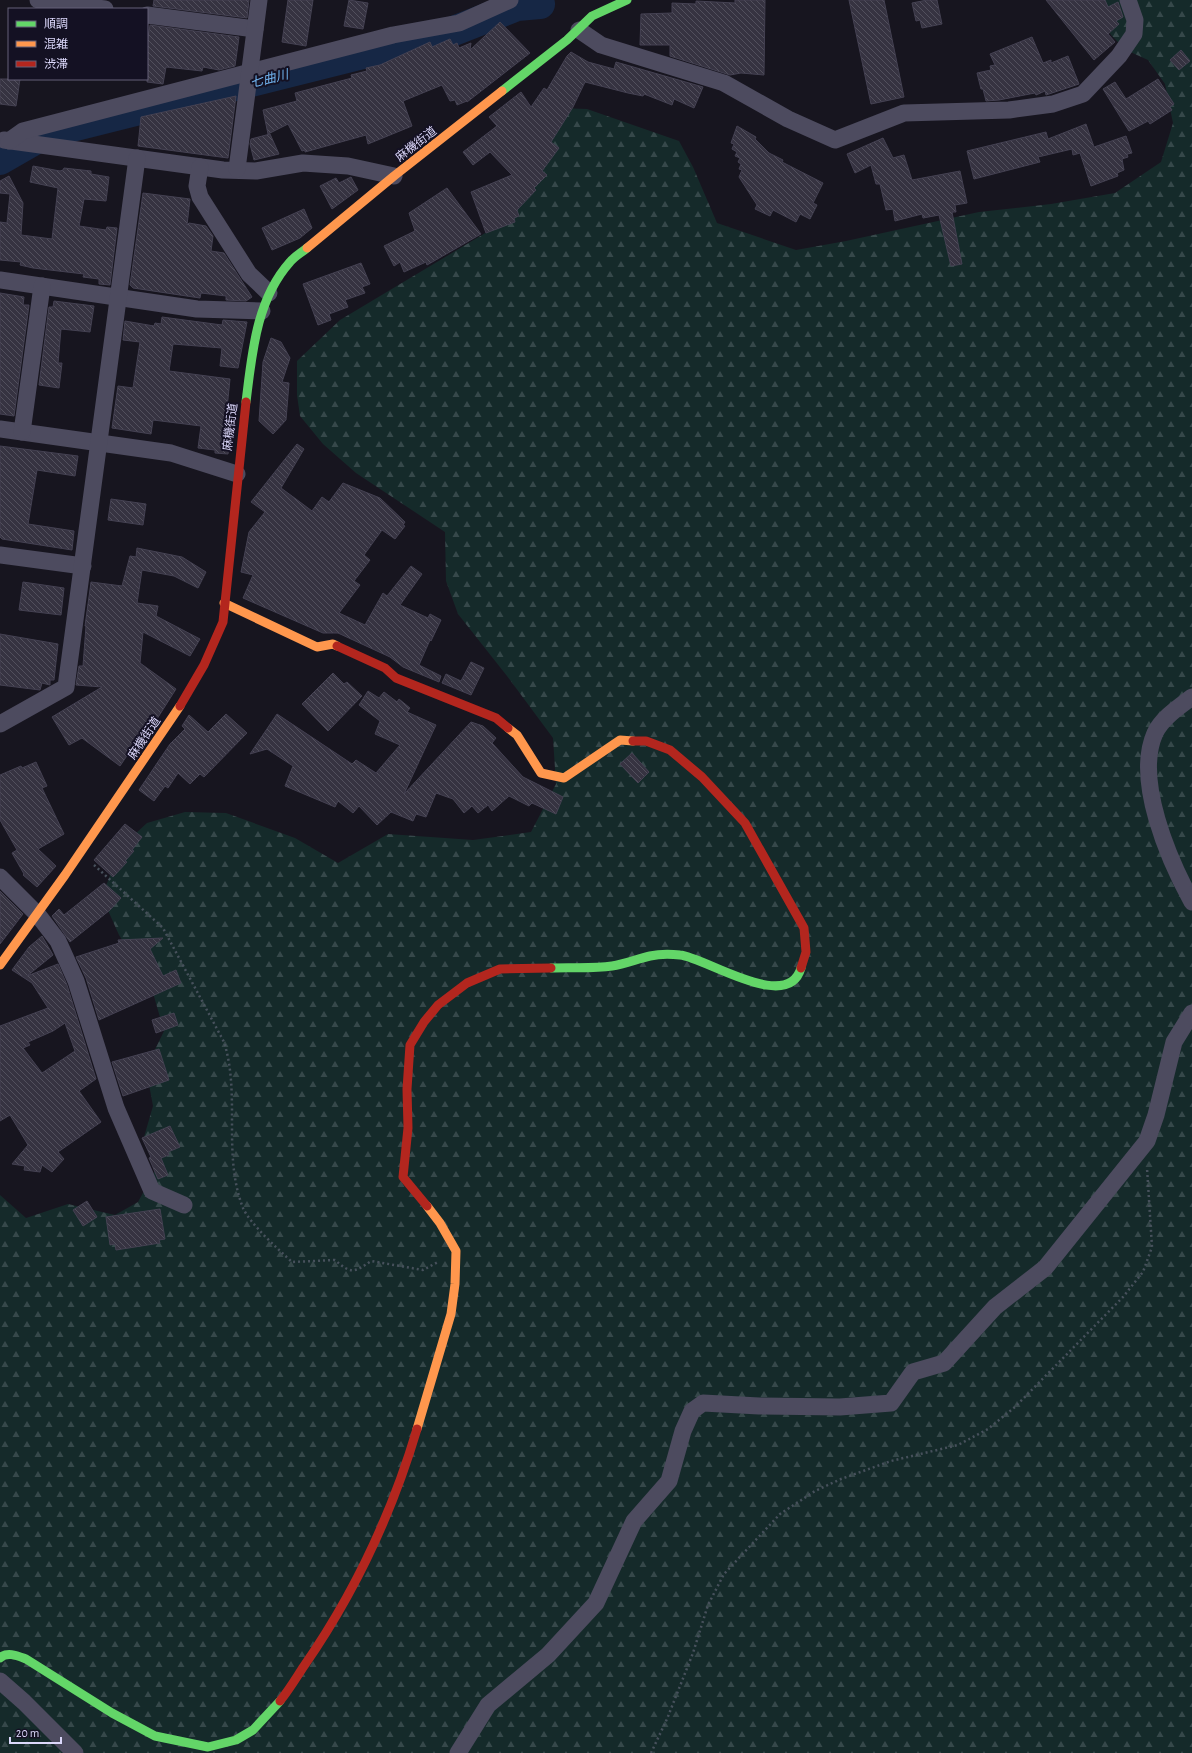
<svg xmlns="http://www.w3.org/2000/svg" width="1192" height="1753" font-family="'Alegreya Sans','Noto Sans JP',sans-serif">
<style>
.forest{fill:url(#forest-firs)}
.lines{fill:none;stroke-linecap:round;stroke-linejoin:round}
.river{stroke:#162745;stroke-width:30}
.building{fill:url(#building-back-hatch);stroke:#444152;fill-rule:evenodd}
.path{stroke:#47515c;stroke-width:2.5;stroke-dasharray:2 3;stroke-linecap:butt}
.street{stroke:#4d4b5f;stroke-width:17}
.fast{stroke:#63d668;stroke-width:9}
.slow{stroke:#ff974d;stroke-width:9}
.jam{stroke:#b3261e;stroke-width:9}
.labels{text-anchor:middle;stroke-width:4;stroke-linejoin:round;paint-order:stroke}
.street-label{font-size:12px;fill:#dcd8fb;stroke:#141123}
.water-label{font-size:13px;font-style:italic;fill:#71b4f0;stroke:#141123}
</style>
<defs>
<pattern id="forest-firs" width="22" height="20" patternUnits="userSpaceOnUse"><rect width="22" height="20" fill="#152a2a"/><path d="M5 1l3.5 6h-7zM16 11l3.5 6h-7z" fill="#36484a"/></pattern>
<pattern id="building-back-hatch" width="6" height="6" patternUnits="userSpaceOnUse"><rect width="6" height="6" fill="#363341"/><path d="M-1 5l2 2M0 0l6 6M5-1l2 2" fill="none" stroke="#52505d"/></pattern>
</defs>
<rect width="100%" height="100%" fill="#17151f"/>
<polygon class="forest" points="1091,0 1192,0 1192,1753 0,1753 0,1195 26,1218 68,1204 115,1215 138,1202 157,1167 144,1137 153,1106 146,1068 164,1031 151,986 119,935 102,897 120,848 147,823 185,812 226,813 295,838 338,863 388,834 473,840 531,832 556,784 553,738 507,676 458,614 446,581 445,532 356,473 323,444 300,416 297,395 297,361 340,320 487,232 558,108 587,109 679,141 693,167 717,223 796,250 846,241 979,212 1051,204 1115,193 1161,162 1173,123 1165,84 1148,60 1126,50 1111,35"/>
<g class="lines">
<polyline class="river" points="0,160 40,137 60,130 451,32 517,6 540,4"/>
</g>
<g class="building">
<polygon points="154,0 249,0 247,18 153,6"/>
<polygon points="288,0 313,0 306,46 282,42"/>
<polygon points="349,0 368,3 363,29 344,26"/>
<polygon points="735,0 765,0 764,75 741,73 730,75 670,56 670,45 640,45 641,14 672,13 672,3 696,4 696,1 735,3"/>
<polygon points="849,0 884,0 904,97 871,104"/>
<polygon points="927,0 937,0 942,24 922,28 920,20 916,21 912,3"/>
<polygon points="1046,0 1105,0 1108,7 1118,2 1123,17 1116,21 1119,24 1108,34 1115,42 1094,60"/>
<polygon points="500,22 530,53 467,102 467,101 457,105 455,100 450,101 442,85 403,101 412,126 368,144 366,135 305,152 305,150 302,151 288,124 268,134 263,110 297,101 295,93 352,78 351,75 367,71 366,68 380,65 430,42 432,47 450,39 453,45 457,43 459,48 471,43 470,50"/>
<polygon points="150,25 239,37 235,66 219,70 203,67 202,71 166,67 163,84 147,82 147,44"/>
<polygon points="1032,37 1043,63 1051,60 1051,63 1068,56 1079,84 1046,95 1045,91 1036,95 1035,93 999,100 986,101 983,89 981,89 977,73 991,70 990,66 995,65 990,54"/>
<polygon points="1181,50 1190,61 1179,70 1170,60"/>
<polygon points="571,52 588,62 614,69 616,62 703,87 694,108 674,99 672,105 644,94 643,96 628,93 585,82 573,107 551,142 559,148 542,171 547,175 534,188 536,190 517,210 519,216 514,218 515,222 486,233 471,192 512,175 490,152 473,165 463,152 497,126 489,117 521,92 531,107 544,88 547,90 567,56"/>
<polygon points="0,79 20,79 16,106 0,104"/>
<polygon points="1158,79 1174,104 1170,107 1172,110 1150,124 1148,121 1129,131 1103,89 1115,82 1126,99"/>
<polygon points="236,96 228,158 138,146 141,117"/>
<polygon points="1086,124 1094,147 1126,136 1132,153 1127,154 1128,157 1122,159 1124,170 1117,173 1118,176 1091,186 1080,153 1073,155 1072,149 1038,157 1040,162 974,179 967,151 1046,132 1048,139"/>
<polygon points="737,126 756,137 755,139 769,153 783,160 782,162 823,183 813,203 817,205 810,219 800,214 796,222 773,210 770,216 755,209 757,205 739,177 742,170 739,169 741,164 738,162 740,158 735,156 737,152 732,149 734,144 731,143"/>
<polygon points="270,134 279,154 254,160 250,144 251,139"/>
<polygon points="883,138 893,158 904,155 912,180 960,171 967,203 955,205 956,212 952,212 962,264 951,266 939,215 923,218 922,214 895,221 893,209 886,210 880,184 876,184 871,165 855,173 847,154"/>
<polygon points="33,166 60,171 63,170 64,168 91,171 91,174 109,177 106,201 84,199 79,226 106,230 107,227 117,228 110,285 99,284 99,279 83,277 84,274 33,268 20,265 21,262 0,260 0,222 7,223 10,194 0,193 0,181 9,176 23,203 21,235 52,239 58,188 30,182"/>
<polygon points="351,177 358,190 332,209 320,186 336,178 339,183"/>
<polygon points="447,188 481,234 427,265 426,262 404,272 400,262 394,266 384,246 415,231 409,213"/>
<polygon points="143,193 190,199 187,225 189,223 206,226 213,236 211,251 224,253 252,297 246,301 226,300 226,296 201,293 200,298 133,288 130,285"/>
<polygon points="304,209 312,228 300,238 272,250 262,228"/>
<polygon points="361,263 370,284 362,287 365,293 345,300 348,307 329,314 331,320 318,325 303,284"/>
<polygon points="0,293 24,297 23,305 29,305 14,416 0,414"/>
<polygon points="54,301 94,306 90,332 61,329 58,363 62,363 59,388 39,385 49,307 53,307"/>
<polygon points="162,317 222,325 223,320 247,322 238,368 220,366 222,348 173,344 169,371 230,379 226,418 232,419 228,454 215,453 215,450 198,448 201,426 153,420 151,434 112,428 118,386 133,388 140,342 123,340 125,321 154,326 155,323 161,324"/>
<polygon points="271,338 281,342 290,358 282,382 289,383 286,420 273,434 259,421 263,362"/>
<polygon points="297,444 304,449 281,488 296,499 312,511 322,497 329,502 343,483 380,498 405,522 403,525 405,526 395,539 382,530 364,555 370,560 354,581 360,585 339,613 365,625 383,593 387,596 411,566 422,574 400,605 428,618 430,614 441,620 431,641 430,640 419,665 441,676 439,682 403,667 390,657 338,633 323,633 243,598 253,575 241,572 249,532 265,512 251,502"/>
<polygon points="0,446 78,456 75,476 37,470 28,524 74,531 72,550 2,539 0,537"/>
<polygon points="111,499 146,504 143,525 108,520"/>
<polygon points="137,548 182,557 206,572 198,588 174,576 142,570 137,603 158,606 156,616 200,639 190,656 143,632 140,663 176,689 148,733 146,735 143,732 120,766 82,738 69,745 52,717 102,687 76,685 79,666 83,666 86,626 85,626 91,582 122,586 130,556 136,557"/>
<polygon points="23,582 64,588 61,615 19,610"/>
<polygon points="0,634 58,644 54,680 50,680 50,685 42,683 40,690 0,685"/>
<polygon points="471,662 484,668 471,695 442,683 446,674 461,681"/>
<polygon points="333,673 344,684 347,682 362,696 328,731 302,704"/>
<polygon points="368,691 379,698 384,692 397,702 399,699 410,708 407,712 436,725 404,794 471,722 483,726 496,738 492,743 523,777 563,797 556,814 532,803 529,806 509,796 492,811 488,805 478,813 472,806 464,813 453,799 436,793 426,817 416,814 413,821 391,812 377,825 359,806 353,813 338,801 335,807 285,786 293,766 267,749 250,754 277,714 352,764 356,760 376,773 400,745 375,734 380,721 359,705"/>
<polygon points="226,714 247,733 204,777 200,774 190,784 178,773 168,788 165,786 154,801 139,790 170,744 185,729 182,726 189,715 208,732"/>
<polygon points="632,753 649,772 638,783 620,764"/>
<polygon points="36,762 47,786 42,788 64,834 38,849 56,866 37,887 23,875 24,874 12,853 17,850 0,820 0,775 21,766 22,768"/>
<polygon points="125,824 142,837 132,850 134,851 125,861 127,862 113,877 94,860"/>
<polygon points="104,883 121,898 110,910 70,942 52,916 59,909 64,915"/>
<polygon points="0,891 23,914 0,944"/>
<path d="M 42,936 L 53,955 L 27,976 L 58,964 L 67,985 L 96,1079 L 79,1091 L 101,1122 L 58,1152 L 64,1159 L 52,1172 L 42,1165 L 40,1172 L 24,1170 L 25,1166 L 12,1164 L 28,1145 L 10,1115 L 0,1121 L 0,1026 L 48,1008 L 32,983 L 12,970 L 29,947 ZM 65,1023 L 75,1051 L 42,1073 L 23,1048 L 30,1045 L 28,1042 L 53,1031 Z"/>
<polygon points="163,938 150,949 163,976 176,970 181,983 99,1020 86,978 76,957 119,943 118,940"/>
<polygon points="174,1013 178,1025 156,1033 152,1020"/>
<polygon points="159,1049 169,1080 123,1096 112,1062"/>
<polygon points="170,1126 180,1147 168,1152 169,1155 161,1158 168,1175 158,1179 149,1158 151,1157 142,1138"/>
<polygon points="87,1201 97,1217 83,1226 73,1210"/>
<polygon points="160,1209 165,1239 159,1240 160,1243 116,1250 115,1244 110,1245 106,1217"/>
</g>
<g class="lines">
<g class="path">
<path d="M 94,865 L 163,928 L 224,1042 C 241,1096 222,1154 243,1208 C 250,1224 279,1250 292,1262 L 335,1260 C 351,1274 354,1273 371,1261 L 423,1270 L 438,1262"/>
<polyline points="651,1753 667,1719 693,1653 708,1605 724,1574 780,1514 815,1491 841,1479 891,1461 958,1445 988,1429 1015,1407 1123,1297 1143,1272 1152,1247 1147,1168"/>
</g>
<g class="street">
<polyline points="38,0 105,9"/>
<polyline points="147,15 255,29"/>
<polyline points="579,30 601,45 724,83 788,119 835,140 904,113 1009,110 1053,104 1083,94 1119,56 1134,34 1135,20 1128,0"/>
<polyline points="4,140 223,170 256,171 303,163 348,166 394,176"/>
<polyline points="9,141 23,131 393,35 459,23 510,0"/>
<polyline points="200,167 197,186 200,197 249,274 269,293"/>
<polyline points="237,169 259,0"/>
<polyline points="0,280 197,309 262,311"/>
<polyline points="0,429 171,453 237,474"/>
<polyline points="22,432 42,286"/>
<polyline points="0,555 83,566"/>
<path d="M 1192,697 C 1179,707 1162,718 1155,733 C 1134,780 1169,860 1192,902"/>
<polyline points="0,724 66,687 137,158"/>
<polyline points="0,877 38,915 58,941 76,981 116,1108 152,1191 184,1205"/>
<polyline points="0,1681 24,1702 75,1753"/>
<polyline points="458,1753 488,1705 548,1655 596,1603 634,1521 669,1481 683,1431 692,1411 703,1403 759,1406 840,1407 891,1403 913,1372 944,1363 995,1307 1045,1268 1147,1141 1156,1115 1174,1042 1192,1013"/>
</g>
<g class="fast">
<polyline points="502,91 567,40 592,16 627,0"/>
<path d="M 246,402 C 252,354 256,300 290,262 C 294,257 301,253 307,248"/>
<path d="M 551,968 C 571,967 592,969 612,966 C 625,964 637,959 650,956 C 659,954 671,954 680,955 C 705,957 788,1014 801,968"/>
<path d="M 0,1658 C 7,1651 18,1656 26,1659 L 112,1713 L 155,1736 L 208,1747 L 236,1740 L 253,1730 L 280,1701"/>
</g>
<g class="slow">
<polyline points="307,248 394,176 502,91"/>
<polyline points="224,603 317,647 333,644 337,646"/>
<polyline points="508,728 517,735 541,773 564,778 620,740 633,741"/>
<polyline points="0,965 65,875 180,706"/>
<polyline points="417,1429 451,1314 455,1284 456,1251 440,1223 427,1206"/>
</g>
<g class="jam">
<polyline points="337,646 385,668 396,678 496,718 508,728"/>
<polyline points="180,706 204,665 223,622 246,402"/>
<polyline points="633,741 646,741 670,750 702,777 745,823 804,928 806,952 801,968"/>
<polyline points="427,1206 403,1177 408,1128 407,1089 410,1045 424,1022 438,1005 467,983 500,969 551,968"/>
<path d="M 280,1701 C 289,1690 296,1678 304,1666 C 354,1594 392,1513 417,1429"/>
</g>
</g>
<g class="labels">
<g class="street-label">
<text transform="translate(416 144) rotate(-38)" y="4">麻機街道</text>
<text transform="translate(230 427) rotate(-83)" y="4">麻機街道</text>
<text transform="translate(144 738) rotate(-56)" y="4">麻機街道</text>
</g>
<g class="water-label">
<text transform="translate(269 78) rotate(-14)" y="5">七曲川</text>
</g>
</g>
<rect x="8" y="8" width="140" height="72" fill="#141123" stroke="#646179"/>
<rect x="16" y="21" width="20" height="6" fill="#63d668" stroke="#646179"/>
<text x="44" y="28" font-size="12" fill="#dcd8fb">順調</text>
<rect x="16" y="41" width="20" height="6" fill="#ff974d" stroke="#646179"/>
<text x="44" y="48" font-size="12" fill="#dcd8fb">混雑</text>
<rect x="16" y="61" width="20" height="6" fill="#b3261e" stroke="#646179"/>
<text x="44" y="68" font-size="12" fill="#dcd8fb">渋滞</text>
<path d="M10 1737v6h51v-6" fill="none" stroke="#dcd8fb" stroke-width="2"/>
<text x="16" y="1737" font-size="12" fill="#dcd8fb" stroke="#141123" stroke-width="3" paint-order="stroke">20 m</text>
</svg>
